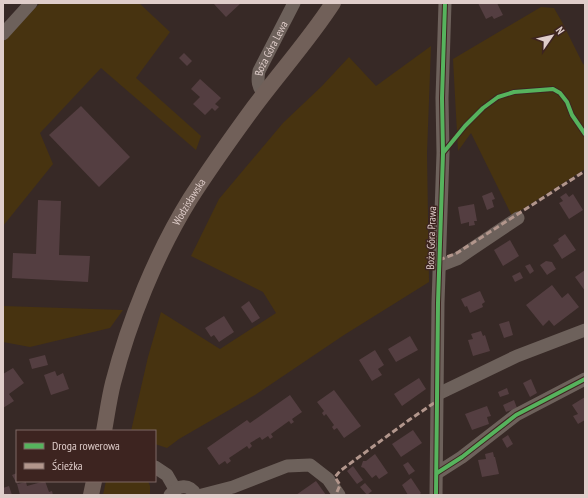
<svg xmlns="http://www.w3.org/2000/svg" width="588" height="498" font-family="'PT Sans Narrow',sans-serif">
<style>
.green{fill:#473310}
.building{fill:#543e41}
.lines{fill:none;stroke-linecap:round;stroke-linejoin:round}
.minor{stroke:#6d615b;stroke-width:13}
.major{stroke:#716059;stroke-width:16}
.quiet{stroke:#b2968c;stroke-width:3;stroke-dasharray:6 3;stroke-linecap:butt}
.cycleway-casing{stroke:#3d2420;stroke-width:6}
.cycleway{stroke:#56b35d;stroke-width:4}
.labels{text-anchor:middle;stroke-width:3;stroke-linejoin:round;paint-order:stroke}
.street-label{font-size:11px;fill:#dfcdca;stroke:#3d2420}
</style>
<rect width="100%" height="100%" fill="#372926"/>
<g class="green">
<polygon points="40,3 139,3 170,32 136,78 201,136 196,150 101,68 40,133 53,164 3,226 3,42"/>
<polygon points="541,7 554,8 562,22 583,64 585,65 585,169 512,216 471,133 458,151 453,59"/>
<polygon points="431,46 427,153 429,282 344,335 255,395 179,439 167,448 155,444 155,431 131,431 148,357 161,312 220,349 276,313 263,292 191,256 219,199 283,123 322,86 349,57 376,86"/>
<polygon points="3,306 123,310 110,328 30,347 3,342"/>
<polygon points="106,481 148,481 150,486 150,495 103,495"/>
</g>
<g class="building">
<polygon points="213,3 241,3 226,17"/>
<polygon points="478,3 497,3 503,15 494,19 492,16 486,19"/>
<polygon points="184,53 192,61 187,66 179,58"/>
<polygon points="200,79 221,98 215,104 219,107 215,111 212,108 205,115 193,104 200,97 191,89"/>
<polygon points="81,106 130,157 99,187 49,135"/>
<polygon points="492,192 495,199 492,200 494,207 487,210 482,196"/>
<polygon points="566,193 569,197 573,194 583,210 569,219 559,203 563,201 560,197"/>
<polygon points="38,200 61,201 59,255 90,256 88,282 12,278 13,253 36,254"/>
<polygon points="474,204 477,221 474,221 475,225 469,226 469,222 461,224 458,207"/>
<polygon points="565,234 576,250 562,259 553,245 559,241 558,239"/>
<polygon points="510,240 519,256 503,266 494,250"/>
<polygon points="546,261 552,262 556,269 547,275 540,265"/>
<polygon points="530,264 534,271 530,274 525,266"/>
<polygon points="585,270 585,291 575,277"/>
<polygon points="520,272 523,278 515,282 512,276"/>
<polygon points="552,285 562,298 568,293 579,307 554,326 549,320 543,326 526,305"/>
<polygon points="480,291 485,302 482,304 483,307 470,313 467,306 465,307 461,299"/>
<polygon points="249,301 260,318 252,323 241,307"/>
<polygon points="224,316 234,332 219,342 214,335 211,337 205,328"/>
<polygon points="509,321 513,335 504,338 499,324"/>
<polygon points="481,331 483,336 485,335 490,351 473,356 468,340 473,339 471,334"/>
<polygon points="410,336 418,350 396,362 388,349"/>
<polygon points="375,350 384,365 378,369 382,375 372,381 359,360"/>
<polygon points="45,355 48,365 32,369 29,359"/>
<polygon points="13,368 24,383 9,394 14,401 3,408 3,374"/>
<polygon points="55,371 57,376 63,373 69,389 51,395 44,375"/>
<polygon points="419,378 426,389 402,406 394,394"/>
<polygon points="531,379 537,393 530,397 523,383"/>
<polygon points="507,388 509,394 500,397 498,392"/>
<polygon points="334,390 361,426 344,438 337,428 334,430 332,427 334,425 326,414 324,416 322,413 324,411 317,402"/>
<polygon points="290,395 302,412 292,419 294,422 291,424 289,421 271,434 273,437 270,439 268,436 262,440 260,437 250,443 252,446 249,449 247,446 229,458 231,461 227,464 225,461 219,465 207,448 247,420 250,423"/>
<polygon points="585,397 585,420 578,424 573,416 578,414 572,405"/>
<polygon points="514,400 517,408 506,412 503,405"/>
<polygon points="487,406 491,416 487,417 489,424 472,430 465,414"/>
<polygon points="413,430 422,443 401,457 392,444"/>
<polygon points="508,435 513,444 507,448 502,439"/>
<polygon points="493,452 494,457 495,457 499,474 482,477 478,460 486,459 485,454"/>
<polygon points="375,454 388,473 379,479 376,475 372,478 364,468 361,467 363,461 366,461"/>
<polygon points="408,462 415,471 409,475 403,465"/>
<polygon points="353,466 363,480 357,484 347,471"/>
<polygon points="17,473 17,481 20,481 17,484 12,475"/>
<polygon points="411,478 421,493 419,495 408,495 402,485"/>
<polygon points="45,481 49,492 52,491 53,495 20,495 17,484 26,482 27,486"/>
<polygon points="316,481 326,495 296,495"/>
<polygon points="365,483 372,491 367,495 360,487"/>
<polygon points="9,486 12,495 3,495 3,488"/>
</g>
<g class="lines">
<g class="minor">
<polyline points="3,34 31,3"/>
<path id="s1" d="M 264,94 C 258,87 257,81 259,71 L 294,3"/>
<polyline points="439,266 457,259 518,218"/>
<polyline points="438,394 517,356 585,330"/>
<polyline points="155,467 167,475 175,489"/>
<polyline points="437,473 462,457 516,415 585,379"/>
<path d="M 170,495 C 178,485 189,483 196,495"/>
<polyline points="202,495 233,487 287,466 310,465 328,479 339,495"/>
<polyline points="436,495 438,303 443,153 442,98 445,3"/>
</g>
<g class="major">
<path id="s2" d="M 104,431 C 107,415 109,399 113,383 C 129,321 156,254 190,199 C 210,168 232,137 254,107 C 280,72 309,40 333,3"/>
<polyline points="91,495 94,481"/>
</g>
<g class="quiet">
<polyline points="439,260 457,253 585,171"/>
<polyline points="337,492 340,485 335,477 340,471 409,420 437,401"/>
</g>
<g class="cycleway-casing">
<g id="cycleway">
<polyline points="443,153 465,126 483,108 498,97 514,92 553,89 560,93 567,102 572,115 585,134"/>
<polyline points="437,473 462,457 516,415 585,379"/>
<polyline points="436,495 438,303 443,153 442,98 445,3"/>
</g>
</g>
<use href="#cycleway" class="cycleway"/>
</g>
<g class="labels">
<g class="street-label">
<text dy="4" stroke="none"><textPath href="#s1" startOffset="50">Boża Góra Lewa</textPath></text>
<text dy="4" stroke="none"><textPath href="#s2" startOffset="246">Wodzisławska</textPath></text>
<text transform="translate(431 238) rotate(-88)" y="4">Boża Góra Prawa</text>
</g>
</g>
<rect width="588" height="498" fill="none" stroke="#dfcdca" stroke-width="8"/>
<rect x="16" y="430" width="140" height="52" fill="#3d2420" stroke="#7e6864"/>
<rect x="24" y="443" width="20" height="6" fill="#56b35d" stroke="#7e6864"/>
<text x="52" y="450" font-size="12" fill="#dfcdca">Droga rowerowa</text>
<rect x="24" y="463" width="20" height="6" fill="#b2968c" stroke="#7e6864"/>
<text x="52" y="470" font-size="12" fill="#dfcdca">Ścieżka</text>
<g transform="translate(552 36) rotate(56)" stroke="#3d2420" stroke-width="3" paint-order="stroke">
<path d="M0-3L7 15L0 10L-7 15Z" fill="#dfcdca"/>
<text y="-6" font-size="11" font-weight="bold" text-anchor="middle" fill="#dfcdca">N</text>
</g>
</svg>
